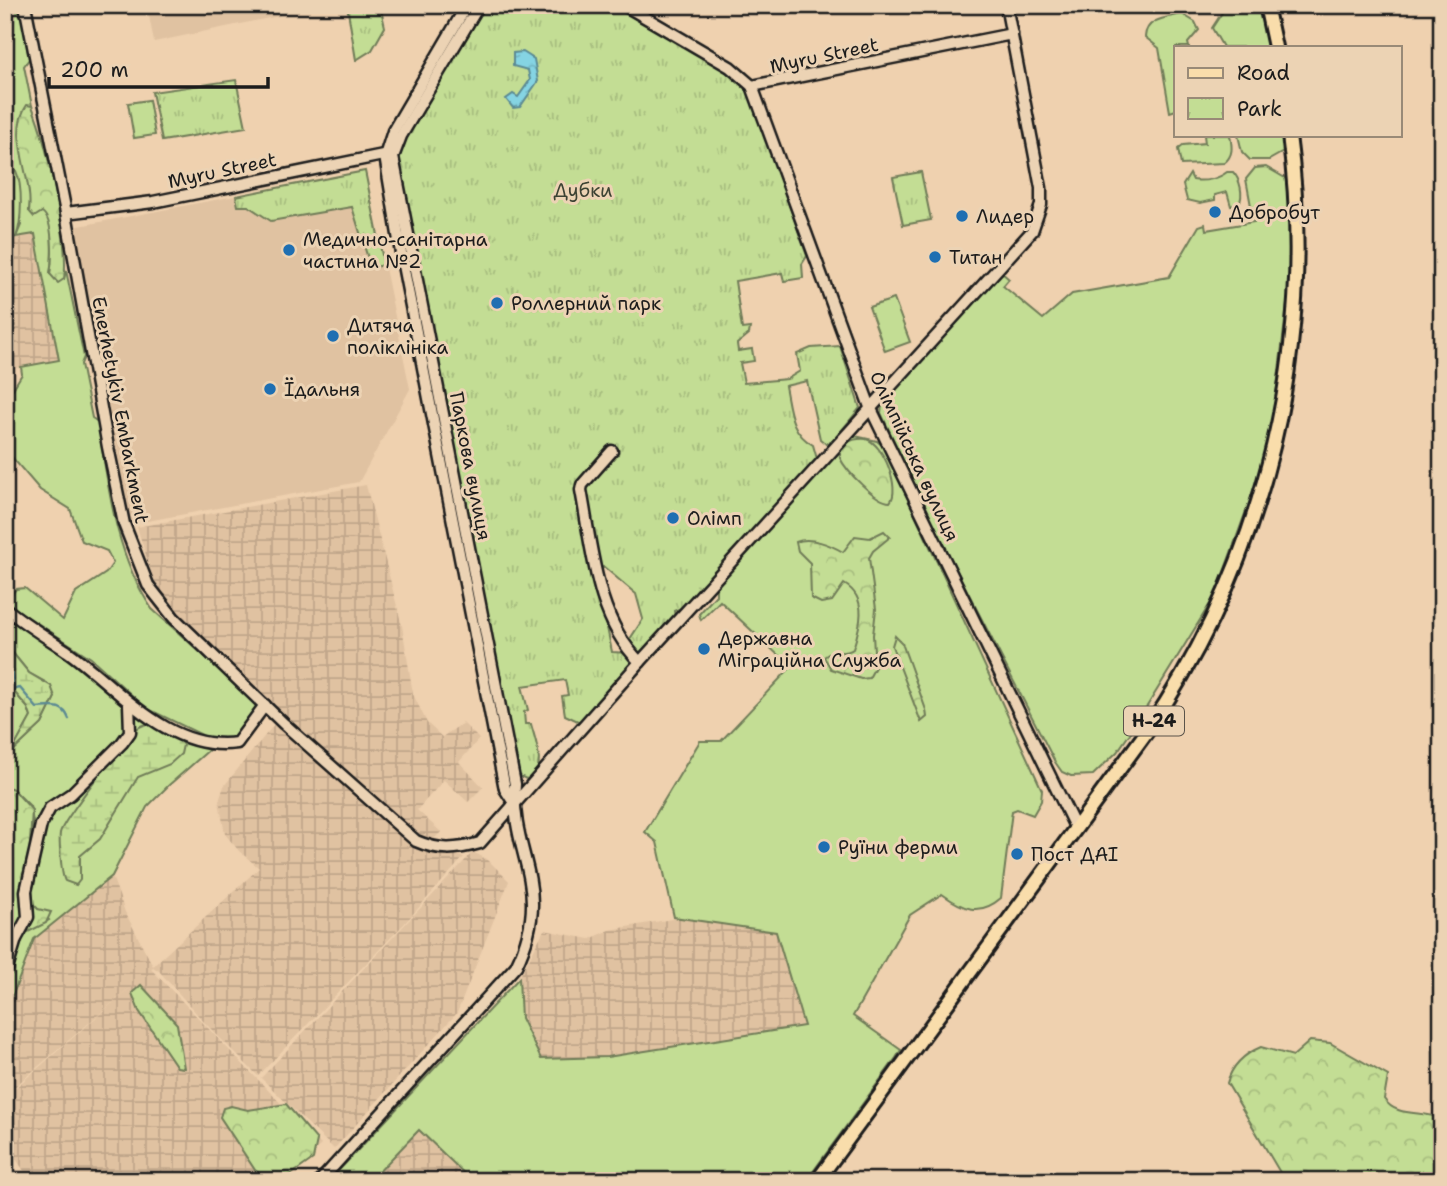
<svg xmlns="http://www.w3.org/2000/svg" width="1447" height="1186" font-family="'Shantell Sans',sans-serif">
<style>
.built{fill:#e0c2a1}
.industrial{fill:url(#industrial-grid)}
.green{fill:#c3dd94;stroke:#707c58;stroke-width:2}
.forest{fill:url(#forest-crowns);stroke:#707c58;stroke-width:2}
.wetland{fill:url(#wetland-marsh);stroke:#707c58;stroke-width:2}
.park{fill:url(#park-tufts);stroke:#707c58;stroke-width:2}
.water{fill:url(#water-ripples);stroke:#5b8a93;stroke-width:2}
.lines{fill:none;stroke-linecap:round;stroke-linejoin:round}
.stream{stroke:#5b8a93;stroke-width:2.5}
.minor-casing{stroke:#1c1c1c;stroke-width:15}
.major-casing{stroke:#1c1c1c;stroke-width:18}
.minor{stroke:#ecd3b4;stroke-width:10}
.major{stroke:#f9ddab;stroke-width:12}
.poi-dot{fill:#1f6fb2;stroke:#ecd3b4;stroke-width:2.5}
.labels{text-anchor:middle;stroke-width:6;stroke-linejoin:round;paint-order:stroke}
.shield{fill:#ecd3b4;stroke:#5a534a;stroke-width:2}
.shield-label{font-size:18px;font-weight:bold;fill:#1c1c1c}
.street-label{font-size:19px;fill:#1c1c1c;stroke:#ecd3b4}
.park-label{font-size:19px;fill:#3d4334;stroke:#ecd3b4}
.poi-label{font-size:19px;fill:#1c1c1c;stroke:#ecd3b4;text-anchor:start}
</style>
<defs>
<pattern id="industrial-grid" width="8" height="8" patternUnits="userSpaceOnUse" patternTransform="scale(1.75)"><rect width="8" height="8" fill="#e0c2a1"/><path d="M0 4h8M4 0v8" fill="none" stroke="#c0a68a"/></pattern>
<pattern id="forest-crowns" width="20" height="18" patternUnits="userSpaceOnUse" patternTransform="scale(1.75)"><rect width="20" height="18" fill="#c3dd94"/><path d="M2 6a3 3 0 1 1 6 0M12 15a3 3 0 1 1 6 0" fill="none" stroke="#a7bd7f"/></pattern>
<pattern id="wetland-marsh" width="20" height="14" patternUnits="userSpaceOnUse" patternTransform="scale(1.75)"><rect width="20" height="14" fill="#c3dd94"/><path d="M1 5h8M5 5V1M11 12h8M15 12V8" fill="none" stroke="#a7bd7f"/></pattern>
<pattern id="park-tufts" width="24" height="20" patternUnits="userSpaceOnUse" patternTransform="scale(1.75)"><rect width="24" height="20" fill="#c3dd94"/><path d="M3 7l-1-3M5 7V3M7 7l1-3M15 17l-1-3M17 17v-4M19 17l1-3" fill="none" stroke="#a7bd7f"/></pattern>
<pattern id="water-ripples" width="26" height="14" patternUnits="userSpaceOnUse" patternTransform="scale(1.75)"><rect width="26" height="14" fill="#85d4e3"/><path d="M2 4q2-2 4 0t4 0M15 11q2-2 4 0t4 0" fill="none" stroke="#72b5c2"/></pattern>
</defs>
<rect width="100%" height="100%" fill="#efd1af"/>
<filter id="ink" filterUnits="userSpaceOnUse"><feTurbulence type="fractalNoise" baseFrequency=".0143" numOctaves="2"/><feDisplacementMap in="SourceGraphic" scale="14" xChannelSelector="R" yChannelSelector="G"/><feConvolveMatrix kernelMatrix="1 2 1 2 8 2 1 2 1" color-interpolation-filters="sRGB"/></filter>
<g filter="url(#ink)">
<g class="built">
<polygon points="147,5 286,5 279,16 154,42"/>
<polygon points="365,171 410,389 359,482 131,524 74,227"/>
</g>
<g class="industrial">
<polygon points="35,234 59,360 5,370 5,239"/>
<polygon points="366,485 402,626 413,694 427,723 442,737 463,723 479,739 459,762 483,787 468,802 444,780 417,810 441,832 429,844 339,766 160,600 137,527"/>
<polygon points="276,722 418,847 464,857 404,924 258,1076 204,1022 159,971 153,967 151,969 321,1145 280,1181 31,1181 5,1143 5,1097 139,980 5,1095 5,1016 34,939 112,876 125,912 153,966 259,868 239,851 225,834 219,801 224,786"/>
<polygon points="473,852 488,860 509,881 457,1013 334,1149 261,1078"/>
<polygon points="683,917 776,932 804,1026 607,1057 540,1059 521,1018 519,978 544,930 590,939 610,930"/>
<polygon points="419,1130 472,1181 370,1181"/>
</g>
<g class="green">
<path d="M 5,5 L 15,5 L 22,16 L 29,59 L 24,66 L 32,106 L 28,106 L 20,129 L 31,191 L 29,211 C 33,211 43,211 46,213 C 54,219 52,264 50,274 L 64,279 L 66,270 L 84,357 L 81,364 L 92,418 L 98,422 C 108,485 115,555 152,609 L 260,706 L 236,739 L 204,736 L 146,708 L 91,658 L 5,602 L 16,589 L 25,588 L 63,620 L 76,593 L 106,573 L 113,563 L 107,551 L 82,541 L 70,509 L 40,490 L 10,455 L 5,444 L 5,392 L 11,392 L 22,374 L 21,367 L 59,360 L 35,234 L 16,237 L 21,225 L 19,206 L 5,166 Z"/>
<polygon points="1227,5 1256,5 1262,13 1269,47 1223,47 1212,28"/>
<path d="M 1182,14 L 1195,22 L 1199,30 L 1188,43 L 1189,47 L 1176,47 L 1176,110 L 1170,112 L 1159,48 L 1145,37 C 1146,18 1167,18 1182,14 Z"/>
<polygon points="149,100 155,135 134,138 128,103"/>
<path d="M 1204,135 L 1230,135 C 1232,146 1234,155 1224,163 L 1181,165 L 1178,149 L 1183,145 L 1205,143 Z"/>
<polygon points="1238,135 1284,135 1285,151 1269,160 1250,160 1242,152"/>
<polygon points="1266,167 1285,178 1291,188 1293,254 1274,412 1259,475 1216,594 1133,729 1117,752 1093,775 1071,776 1062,772 1055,762 932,522 881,413 882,405 1000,271 1009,279 1003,286 1043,319 1072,294 1169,277 1199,226 1205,224 1206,230 1254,222 1246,179 1255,168"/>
<path d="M 1227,172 L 1233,172 C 1240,179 1244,195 1239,204 L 1231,206 L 1227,192 L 1215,195 L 1215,200 L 1200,203 L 1187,200 L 1183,185 L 1190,174 L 1193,180 C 1205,182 1218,179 1227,172 Z"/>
<polygon points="394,176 511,784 508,785 391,177"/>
<polygon points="894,299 910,342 885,351 869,307"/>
<path d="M 855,436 L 877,441 L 884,447 L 1042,790 L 1041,801 L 1033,815 L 1017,809 L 1012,811 L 1001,898 C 979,917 963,909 942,894 L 910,915 L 853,1016 L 901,1050 L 896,1058 L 806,1181 L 472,1181 L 419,1130 L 370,1181 L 329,1181 L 519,978 L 521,1018 L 541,1059 L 607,1057 L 804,1026 L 776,932 L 674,917 L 657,842 L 645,832 L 700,741 L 721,741 L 791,667 L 720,601 L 701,620 L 699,614 L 716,595 L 716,587 L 846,442 Z"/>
<polygon points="5,613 118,695 179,732 226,746 210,749 169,785 147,807 112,876 34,939 9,1005 5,1002 5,923 28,932 49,920 31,902 29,852 33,822 30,806 13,789 5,786 5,681 28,708 31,717 12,752 42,724 55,697 47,683 29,673 12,652 5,661"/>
</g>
<g class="forest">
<path d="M 27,105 L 32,106 C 46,140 70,243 64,279 L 58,283 L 50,274 C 53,260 54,220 42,212 L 34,217 L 29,211 C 34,179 6,134 27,105 Z"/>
<path d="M 5,166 L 16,171 C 23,186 22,222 16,237 L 5,239 Z"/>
<path d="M 866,439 C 884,444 901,490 890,502 C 876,502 846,471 840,458 C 839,443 853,438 866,439 Z"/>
<path d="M 884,531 L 890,537 L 873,551 L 869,558 L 876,609 L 873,635 L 875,667 L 869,678 L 861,679 L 831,669 L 824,657 C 834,648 844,656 853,649 C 860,627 869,598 844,584 L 832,601 L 821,603 L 811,598 L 810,563 L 798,551 L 796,542 C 810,536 831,545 843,552 L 855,536 L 870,538 Z"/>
<polygon points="895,636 902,643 926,710 927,717 921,722 892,646"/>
<polygon points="5,786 13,789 32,810 28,876 31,902 38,909 51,912 46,923 28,932 5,923"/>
<polygon points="141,985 177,1024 184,1068 177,1067 139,1011 132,993"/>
<path d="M 1310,1041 L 1330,1043 L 1388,1076 L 1384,1099 C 1397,1119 1424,1109 1442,1119 L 1442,1181 L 1285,1181 L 1227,1083 C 1232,1065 1244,1054 1261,1047 L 1293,1056 Z"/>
<polygon points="286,1104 317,1140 313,1159 285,1179 267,1180 255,1170 220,1117 223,1108 231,1106 248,1110"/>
</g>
<g class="wetland">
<polygon points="12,652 29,673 51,686 55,697 42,724 11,753 31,717 28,708 5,681 5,661"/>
<path d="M 154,723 L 178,737 L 183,745 L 181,754 L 170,764 L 138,777 L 100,839 L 80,856 L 80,880 L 76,885 L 65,881 C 61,875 59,840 60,833 C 62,822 128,734 138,728 C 143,724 148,724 154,723 Z"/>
</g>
<g class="park">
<polygon points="347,5 380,5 385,27 372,50 356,60"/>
<path d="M 481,5 L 615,5 L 731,73 L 750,94 L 807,256 L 802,264 L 803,278 L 784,281 L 782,273 L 735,281 L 742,329 L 750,328 L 749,334 L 737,344 L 738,351 L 752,349 L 754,361 L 740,363 L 744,383 L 787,379 L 800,371 L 797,354 L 811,348 L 840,346 L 860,408 L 833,441 L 826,444 L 820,439 L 807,381 L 785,386 C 790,410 790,432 813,445 L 817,459 L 686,606 L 674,611 L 675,618 L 649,643 L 649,649 L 640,655 L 628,642 L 643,619 L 636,594 L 604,567 L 595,568 L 612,652 L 628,653 L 635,664 L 580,722 L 565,715 L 562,696 L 568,695 L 565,680 L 522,686 L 528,710 L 524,712 L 525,724 L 531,724 C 535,740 549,772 526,779 L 518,775 L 398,158 L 401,145 Z"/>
<polygon points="236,80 246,127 162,141 152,92"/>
<polygon points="365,171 384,265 371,268 352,207 271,221 248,206 238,206 236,196"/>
<polygon points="921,172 931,220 903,225 893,177"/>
</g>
<polygon class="water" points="523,52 534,59 538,81 520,107 513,108 506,99 513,94 518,97 530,80 528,70 513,66 513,53"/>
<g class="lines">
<path class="stream" d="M 5,659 L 11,667 L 14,689 L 20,688 L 37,708 C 51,707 63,703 69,719"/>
<g class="minor-casing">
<g id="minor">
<path d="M 25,5 L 66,213 L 108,447 L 124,524 L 148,585 L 174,618 L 284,724 L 416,841 C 439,851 456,850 480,843 L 640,662 L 1032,231 L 1041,205 L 1041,188 L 1006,5"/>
<polyline points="467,5 393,131 385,156 403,265 505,789 514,803"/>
<polyline points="624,5 730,67 752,86 870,407 1076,829"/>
<polyline points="752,86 1012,34"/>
<polyline points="66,213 153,202 388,154"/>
<path d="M 612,451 L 582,485 L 581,490 C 592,548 596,619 640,662"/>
<path d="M 5,608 C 25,624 46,637 67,651 C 117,686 167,753 237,743 L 265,705"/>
<polyline points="7,969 16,939 28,917 26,891 41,825 50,808 71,794 122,743 130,732 129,704"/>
<path d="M 320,1181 L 516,966 C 555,886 510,857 515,784 L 393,157 L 401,136 L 479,5"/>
</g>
</g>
<g class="major-casing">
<g id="major">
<polyline points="1266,5 1275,47"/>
<path d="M 817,1181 L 1148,730 C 1266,557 1317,343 1289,135"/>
</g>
</g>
<use href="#minor" class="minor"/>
<use href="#major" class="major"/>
</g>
</g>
<g class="poi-dot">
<circle cx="1215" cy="212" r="7"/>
<circle cx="962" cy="216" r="7"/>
<circle cx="289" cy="250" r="7"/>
<circle cx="935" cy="257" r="7"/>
<circle cx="497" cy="303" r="7"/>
<circle cx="333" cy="336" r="7"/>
<circle cx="270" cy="389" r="7"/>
<circle cx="673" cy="518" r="7"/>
<circle cx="704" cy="649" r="7"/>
<circle cx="824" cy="847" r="7"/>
<circle cx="1017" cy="854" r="7"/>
</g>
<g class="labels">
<rect class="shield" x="1124" y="706.5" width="60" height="29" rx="5"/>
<g class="shield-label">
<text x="1154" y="727">Н-24</text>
</g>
<g class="street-label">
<text transform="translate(824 55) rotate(-12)" y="7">Myru Street</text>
<text transform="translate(222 170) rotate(-12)" y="7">Myru Street</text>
<text transform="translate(121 410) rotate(79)" y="7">Enerhetykiv Embarkment</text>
<text transform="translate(915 456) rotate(65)" y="7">Олімпійська вулиця</text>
<text transform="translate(471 466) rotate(79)" y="7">Паркова вулиця</text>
</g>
<g class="park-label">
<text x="583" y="197">Дубки</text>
</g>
<g class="poi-label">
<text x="1229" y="219">Добробут</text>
<text x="976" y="223">Лидер</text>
<text x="303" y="246">Медично-санітарна<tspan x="303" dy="22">частина №2</tspan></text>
<text x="949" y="264">Титан</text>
<text x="511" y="310">Роллерний парк</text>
<text x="347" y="332">Дитяча<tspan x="347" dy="22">поліклініка</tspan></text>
<text x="284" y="396">Їдальня</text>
<text x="687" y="525">Олімп</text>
<text x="718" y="645">Державна<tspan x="718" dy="22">Міграційна Служба</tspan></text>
<text x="838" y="854">Руїни ферми</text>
<text x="1031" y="861">Пост ДАІ</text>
</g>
</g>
<rect width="1447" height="1186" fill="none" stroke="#ecd3b4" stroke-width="28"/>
<rect x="14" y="14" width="1419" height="1158" fill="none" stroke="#1c1c1c" stroke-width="2.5" filter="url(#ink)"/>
<rect x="1174" y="46" width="228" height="91" fill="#ecd3b4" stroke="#998a77" stroke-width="2"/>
<rect x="1188" y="68" width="35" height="10" fill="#f9ddab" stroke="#998a77" stroke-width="2"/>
<text x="1237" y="80" font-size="21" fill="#1c1c1c">Road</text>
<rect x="1188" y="98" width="35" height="21" fill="url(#park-tufts)" stroke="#998a77" stroke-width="2"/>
<text x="1237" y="116" font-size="21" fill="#1c1c1c">Park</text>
<path d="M49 77v10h219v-10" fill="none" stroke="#1c1c1c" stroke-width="3.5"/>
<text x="60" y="77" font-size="21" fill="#1c1c1c" stroke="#ecd3b4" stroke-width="5" paint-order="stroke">200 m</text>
</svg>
